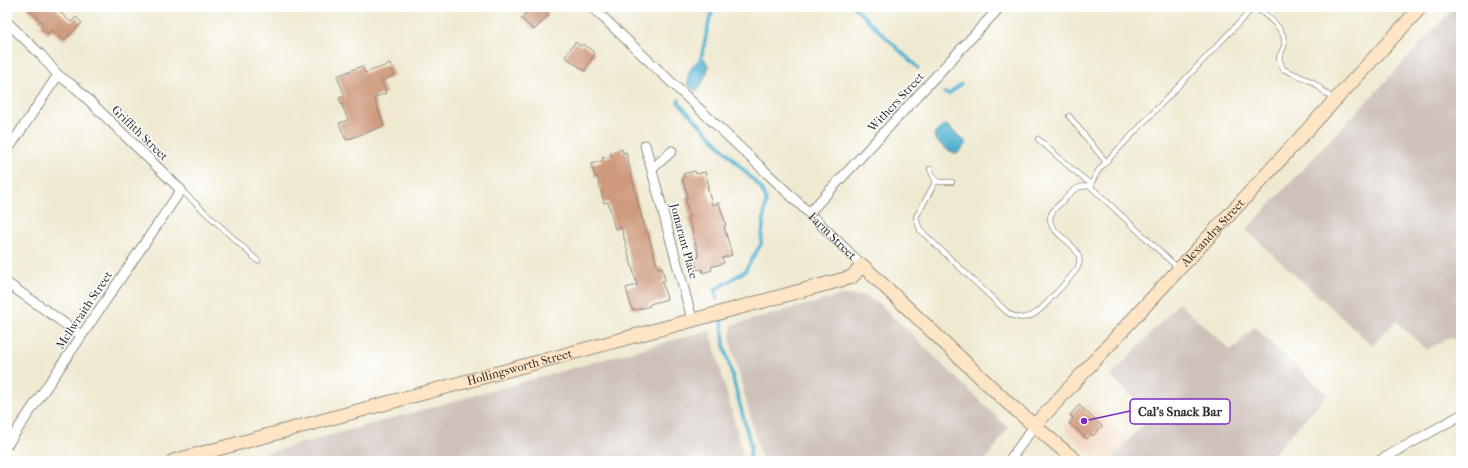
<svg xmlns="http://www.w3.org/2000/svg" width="1468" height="468" font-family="'IM FELL French Canon',serif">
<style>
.built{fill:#f1d5bd}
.industrial{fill:#cec1ba}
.water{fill:#50b1cf;stroke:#3e6e7d}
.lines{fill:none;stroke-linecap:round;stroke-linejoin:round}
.stream{stroke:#50b1cf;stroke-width:3.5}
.building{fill:#ce997b}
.lane-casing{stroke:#8d8a7e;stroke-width:6}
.street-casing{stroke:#8d8a7e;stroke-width:11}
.secondary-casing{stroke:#8d8a7e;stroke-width:15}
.lane{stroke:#fff;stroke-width:4.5}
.street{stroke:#fff;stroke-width:9}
.secondary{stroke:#fee5c5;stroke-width:13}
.labels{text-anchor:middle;stroke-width:3;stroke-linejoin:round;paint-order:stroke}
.street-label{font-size:12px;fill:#2b2b2b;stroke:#fff}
.leader{fill:none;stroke:#7b2cbf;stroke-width:1.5}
.callout-dot{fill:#7b2cbf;stroke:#fff;stroke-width:1.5}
.callout{fill:#fff;stroke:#7b2cbf;stroke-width:1.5}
.callout-label{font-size:13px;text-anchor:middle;font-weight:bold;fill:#2b2b2b}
</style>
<rect width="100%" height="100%" fill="#fff"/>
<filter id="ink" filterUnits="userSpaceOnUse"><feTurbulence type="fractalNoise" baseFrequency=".025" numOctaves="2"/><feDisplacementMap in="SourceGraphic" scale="8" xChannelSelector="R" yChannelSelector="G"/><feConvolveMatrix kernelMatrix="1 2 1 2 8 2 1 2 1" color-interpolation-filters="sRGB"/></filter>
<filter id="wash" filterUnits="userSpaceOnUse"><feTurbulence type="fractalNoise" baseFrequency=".012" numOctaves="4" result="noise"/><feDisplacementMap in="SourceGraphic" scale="16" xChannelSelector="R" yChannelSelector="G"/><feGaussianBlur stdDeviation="0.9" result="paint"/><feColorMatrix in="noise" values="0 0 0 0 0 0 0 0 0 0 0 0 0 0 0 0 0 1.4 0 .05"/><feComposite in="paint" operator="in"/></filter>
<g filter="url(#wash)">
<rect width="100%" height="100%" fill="#efe9d0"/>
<polygon class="built" points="1088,403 1128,441 1109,461 1099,461 1066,430 1065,426"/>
<g class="industrial">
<polygon points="1455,7 1461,7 1461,346 1451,337 1426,350 1396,321 1372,345 1246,230"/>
<polygon points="843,295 865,296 881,305 1008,428 985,461 762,461 730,340 732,325"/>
<polygon points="1179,303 1231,351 1254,327 1327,395 1267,461 1110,461 1152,415 1111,376"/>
<polygon points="710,330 744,458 743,461 238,461"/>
</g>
<g class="water">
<path d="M 704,58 L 709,67 L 700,88 L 696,91 L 688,86 C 686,73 692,62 704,58 Z"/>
<polygon points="945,124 967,143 957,154 944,148 935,139 934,134"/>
</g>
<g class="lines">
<g class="stream">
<polyline points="854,7 918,68"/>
<polyline points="700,63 709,22 714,7"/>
<polyline points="944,93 949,94 961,84"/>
<polyline points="679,100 678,102 761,188 766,200 761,244 745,271 715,290 717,299"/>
<polyline points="722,318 724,345 751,446 749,461"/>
</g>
</g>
<g id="blocks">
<g class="building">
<polygon points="26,7 54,7 71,22 76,17 82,23 64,40 61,37 60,38 52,30 48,34 40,26 43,23"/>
<polygon points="532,7 541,7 549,15 534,30 521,18"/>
<polygon points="575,42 581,46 583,44 595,53 585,71 565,57"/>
<polygon points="390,64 394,76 381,81 386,93 374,98 384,126 346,140 339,123 348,120 339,98 345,96 337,76 362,66 365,73"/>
<polygon points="622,149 623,153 626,152 638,203 645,229 646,228 658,268 662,267 665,280 662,281 667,299 650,304 650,306 636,310 635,309 632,310 626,288 637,285 621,227 615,229 608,202 604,203 597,176 595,177 591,164 603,161 602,158 611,156 611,152"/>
<polygon points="695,171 696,174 705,172 709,186 707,186 712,205 719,203 726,225 724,226 732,255 722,258 724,263 711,267 712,270 703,273 702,269 697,270 694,259 699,257 688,216 690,216 685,198 687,198 687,194 682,178 684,177 683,174"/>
<polygon points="1079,405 1102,426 1093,436 1091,434 1087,439 1069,423 1073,418 1070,415"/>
</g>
</g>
</g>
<g filter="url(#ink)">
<use href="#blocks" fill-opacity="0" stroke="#8d8a7e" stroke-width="1"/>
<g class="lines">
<g class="lane-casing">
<g id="lane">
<path d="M 1256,7 C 1266,16 1288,30 1284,46 C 1283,50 1280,54 1279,58 L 1283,69 L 1313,82 L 1334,100"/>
<polyline points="1069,116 1106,162"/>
<polyline points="1038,139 1073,170 1091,184"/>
<polyline points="930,169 935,180 939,182 952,182"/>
<path d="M 936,181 L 916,217 L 920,230 L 1007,312 C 1027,327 1041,310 1054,295 C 1062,287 1070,278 1077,269 C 1092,244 1037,234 1053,211 C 1056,207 1061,203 1064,200 C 1073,190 1076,186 1090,186"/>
<polyline points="181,190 258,261"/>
<polyline points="1178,268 1090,186 1098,171 1106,162 1254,7"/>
</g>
</g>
<g class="street-casing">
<g id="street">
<path id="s1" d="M 592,7 L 809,213 L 862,265"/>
<polyline points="7,22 41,55 58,75 76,88 181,190 7,445"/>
<polyline points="645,145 692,319"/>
<polyline points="7,151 58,75"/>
<polyline points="652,169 672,151"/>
<polyline points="809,213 1000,7"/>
<polyline points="7,283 81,335"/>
<polyline points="1009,461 1035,425"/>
<polyline points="1379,461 1461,415"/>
</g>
</g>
<g class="secondary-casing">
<g id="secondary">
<path id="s2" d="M 1035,425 L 1421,7"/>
<path id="s3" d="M 173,461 L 852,277 L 862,265 L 1009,404 L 1076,461"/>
</g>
</g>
<use href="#lane" class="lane"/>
<use href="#street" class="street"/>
<use href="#secondary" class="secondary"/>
</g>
</g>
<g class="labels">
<g class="street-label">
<text transform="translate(896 102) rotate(-47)" y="4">Withers Street</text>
<text transform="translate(140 133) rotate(44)" y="4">Griffith Street</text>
<text dy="4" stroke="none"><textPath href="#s2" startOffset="262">Alexandra Street</textPath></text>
<text dy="4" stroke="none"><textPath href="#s1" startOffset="332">Farm Street</textPath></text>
<text transform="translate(684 241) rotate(75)" y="4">Jomarant Place</text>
<text transform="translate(84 310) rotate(-56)" y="4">Mcllwraith Street</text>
<text dy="4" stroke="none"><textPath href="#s3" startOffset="359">Hollingsworth Street</textPath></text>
</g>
</g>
<path class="leader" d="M1084 421L1130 411"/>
<circle class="callout-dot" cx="1084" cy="421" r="4"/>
<rect class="callout" x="1130" y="399" width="100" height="25" rx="4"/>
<g class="callout-label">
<text x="1180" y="416">Cal's Snack Bar</text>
</g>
<rect width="1468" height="468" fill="none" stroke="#fff" stroke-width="24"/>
</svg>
